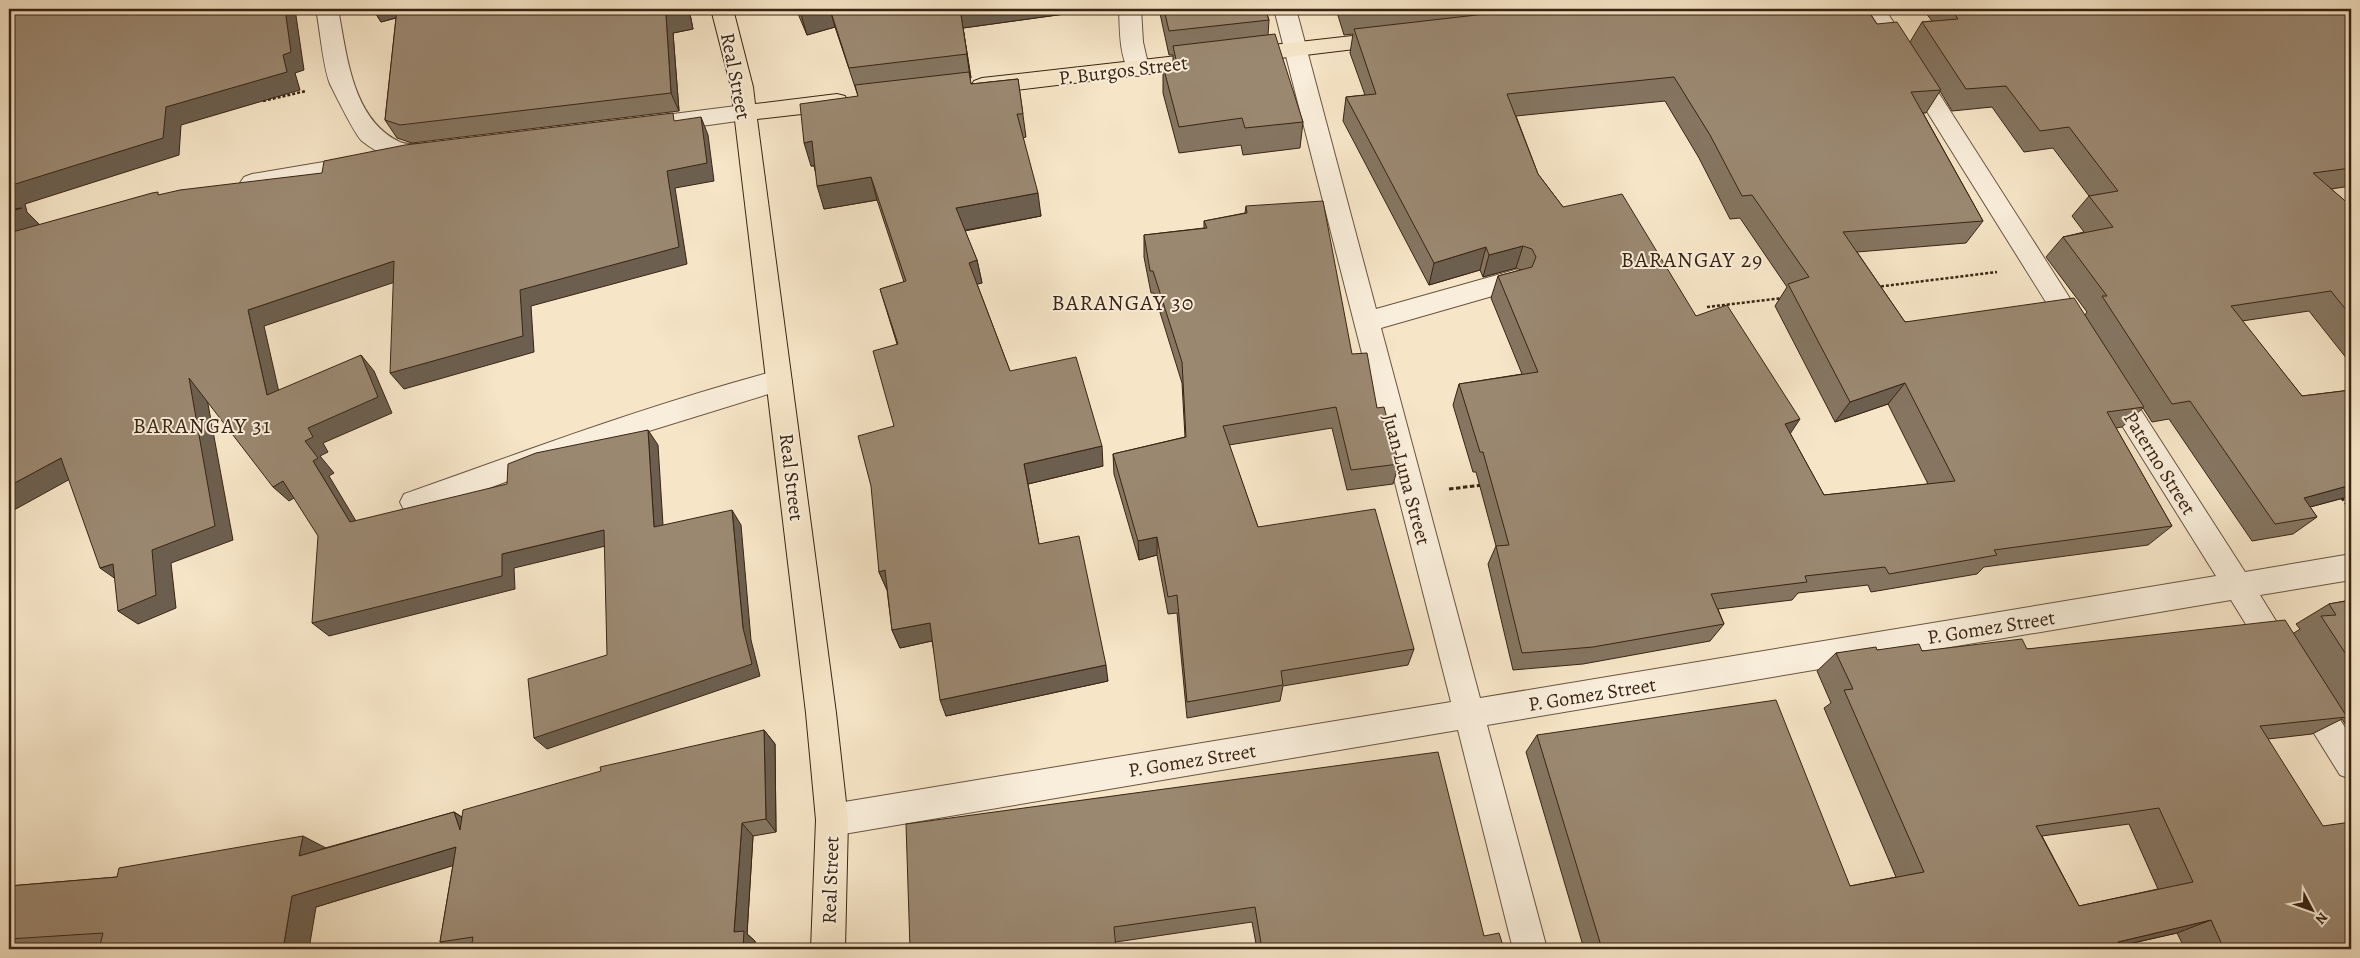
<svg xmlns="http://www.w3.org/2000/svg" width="2360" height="958" font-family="Alegreya,serif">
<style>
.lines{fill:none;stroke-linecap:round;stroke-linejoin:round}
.minor-casing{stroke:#685440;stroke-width:2}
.major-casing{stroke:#392413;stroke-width:2}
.path-far1{stroke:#392413;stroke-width:2.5;stroke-dasharray:3 2;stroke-linecap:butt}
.path{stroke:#392413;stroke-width:3;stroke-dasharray:4.5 2.5;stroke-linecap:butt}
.minor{fill:#f9eedb;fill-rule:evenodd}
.major{fill:#f6e5c7;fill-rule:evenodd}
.wall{fill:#857561;stroke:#392413;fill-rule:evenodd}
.shaded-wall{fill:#6c5f4f;stroke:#392413}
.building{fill:#9b8871;stroke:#392413;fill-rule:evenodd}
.labels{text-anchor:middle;stroke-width:4;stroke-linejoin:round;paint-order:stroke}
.street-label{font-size:20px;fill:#392413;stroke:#f9eedb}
.quarter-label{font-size:22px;letter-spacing:1px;fill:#392413;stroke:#f9eedb}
</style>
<rect width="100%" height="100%" fill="#f6e5c7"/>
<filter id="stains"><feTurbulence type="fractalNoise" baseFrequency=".004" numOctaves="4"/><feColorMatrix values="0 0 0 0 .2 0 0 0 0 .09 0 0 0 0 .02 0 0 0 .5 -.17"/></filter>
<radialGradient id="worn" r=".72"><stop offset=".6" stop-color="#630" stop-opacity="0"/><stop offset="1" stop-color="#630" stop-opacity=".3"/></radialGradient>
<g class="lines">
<g class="minor-casing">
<g id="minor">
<path d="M 316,9 L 338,9 C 347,55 352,120 400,142 C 412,147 425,141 437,145 L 441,151 L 437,157 C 410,165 384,159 362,141 C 355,135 335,94 330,84 C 323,67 320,29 316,9 Z"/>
<path d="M 1119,9 L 1141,9 L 1143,42 L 1149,68 L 1146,73 L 1138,76 L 1130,73 C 1119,55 1120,30 1119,9 Z"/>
<polygon points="1274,9 1296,9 1376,309 1515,270 1524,273 1527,280 1524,287 1381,328 1480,698 2216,576 2103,395 2099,387 2103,379 2112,376 2121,379 2245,572 2351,554 2351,580 2260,595 2297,655 2293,665 2282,669 2271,665 2231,600 1487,725 1547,949 1513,949 1458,730 832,836 821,831 816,820 821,809 832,804 1451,702"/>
<polygon points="1863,9 1885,9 2087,325 2091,332 2087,339 2078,342 2069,339"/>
<polygon points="744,105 752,107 755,113 752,119 665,131 657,129 654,123 657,117 665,115"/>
<polygon points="359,156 367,158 371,164 367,170 252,192 244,189 240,183 244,177 252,174"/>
<path d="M 779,370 L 788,374 L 792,381 L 788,388 L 610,443 L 436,508 L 414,514 L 404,510 L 400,502 L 404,494 C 528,450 651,404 779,370 Z"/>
<polygon points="2308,682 2319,686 2351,737 2351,779 2340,775 2297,706 2293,696 2297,686"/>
</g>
</g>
<g class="major-casing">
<g id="major">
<polygon points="711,9 733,9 753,87 755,104 837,94 845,96 848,102 845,108 837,110 757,119 836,713 848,820 845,949 811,949 816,820 806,713 731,87"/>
<polygon points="1388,32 1396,34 1399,39 1396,44 982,94 974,91 971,86 974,81 982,78"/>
</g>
</g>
<g class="path-far1">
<polyline points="263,101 306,91"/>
<polyline points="1876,287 1997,272"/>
<polyline points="1707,307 1783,298"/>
</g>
<g class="path">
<polyline points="1449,489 1483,485"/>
<polyline points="2341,497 2351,510"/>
</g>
<use href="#minor" class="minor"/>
<use href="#major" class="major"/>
</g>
<g class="wall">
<polygon points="373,9 689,9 693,29 673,33 679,111 412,143 397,138 385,120 396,18 381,22"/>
<polygon points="796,9 1101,9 963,28 971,84 1018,79 1026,137 1023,138 1041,216 965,231 977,260 982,283 977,284 1010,371 1103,466 1028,484 1039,544 1108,681 946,716 932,641 900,648 892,630 887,590 879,572 894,426 897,344 880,289 904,282 877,200 824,209 814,166 811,166 858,96 835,27 807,35"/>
<polygon points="1159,9 1274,9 1273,13 1267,14 1269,20 1268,35 1303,122 1300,148 1243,155 1241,145 1179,153 1163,93 1163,66 1173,65 1173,55 1169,55"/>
<polygon points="1297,9 1319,9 1298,11"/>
<path d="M 1336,9 L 1867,9 L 1877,24 L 1910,42 L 1922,22 L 1932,21 L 1923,9 L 2351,9 L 2351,186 L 2331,189 L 2351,206 L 2351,364 L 2309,311 L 2242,321 L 2302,396 L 2351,390 L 2351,496 L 2310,507 L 2317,517 L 2293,534 L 2252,541 L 2169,419 L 2152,422 L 2143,408 L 2122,427 L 2116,428 L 2172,526 L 2148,545 L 1984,567 L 1977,574 L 1871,592 L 1868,585 L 1798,593 L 1792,600 L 1718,609 L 1724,624 L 1710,641 L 1583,664 L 1513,670 L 1488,564 L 1496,546 L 1476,472 L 1473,472 L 1453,405 L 1459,384 L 1522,374 L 1491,298 L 1498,276 L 1521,270 L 1516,268 L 1483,277 L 1480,270 L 1429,285 L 1343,121 L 1346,97 L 1365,95 L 1350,53 L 1353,34 L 1344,35 ZM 1940,91 L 1952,111 L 1992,107 L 2024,152 L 2053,148 L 2089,196 L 2072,216 L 2084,232 L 2063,237 L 2046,257 L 2087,312 L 2085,315 L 1905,322 L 1857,252 L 1966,243 L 1983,221 L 1923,113 L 1926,113 ZM 1665,101 L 1699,158 L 1730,219 L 1740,218 L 1787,287 L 1775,306 L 1835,422 L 1888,404 L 1928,484 L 1824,495 L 1790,433 L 1696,316 L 1563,207 L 1538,174 L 1516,116 Z"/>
<polygon points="1246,206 1352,354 1377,408 1399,464 1393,484 1347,490 1332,428 1229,445 1258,527 1414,649 1408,665 1283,686 1280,701 1187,718 1177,613 1168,614 1157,555 1139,560 1114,474 1113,454 1185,437 1182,383 1154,293 1151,293 1144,257 1144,235 1204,228 1204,221 1245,213"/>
<path d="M 2351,600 L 2351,730 L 2349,730 L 2342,719 L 2312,734 L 2268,739 L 2351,949 L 2185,949 L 2177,933 L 2120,946 L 2121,949 L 1584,949 L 1526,752 L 1537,735 L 1850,886 L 1896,877 L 1824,708 L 1831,703 L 1817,671 L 1836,653 L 1877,650 L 1922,651 L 2027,649 L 2294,633 L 2300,629 L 2296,624 L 2329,604 ZM 2129,824 L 2158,889 L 2079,906 L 2042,836 Z"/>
<polygon points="764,730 775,744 776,832 753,836 747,934 755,941 755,949 455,949 440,942 453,865 316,907 100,945 32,949 9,949 9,886 117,877 325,848 454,812 462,817"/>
<polygon points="906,824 1484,936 1504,949 1257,949 1252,922 1116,942"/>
</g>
<g class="shaded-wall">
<polygon points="285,9 295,9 304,70 295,73 300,90 181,125 179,155 25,204 27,212 40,225 9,234 9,212 12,209 9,196 9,186 166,107 283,55"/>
<polygon points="373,9 407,9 410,14 381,22"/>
<polygon points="685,9 689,9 693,29 673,33 679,111 671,93 666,15"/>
<polygon points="810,9 830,9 835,27 807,35 800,11"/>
<polygon points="960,9 1101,9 963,28 971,78"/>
<polygon points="701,117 708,135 714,181 675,188 687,264 531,306 534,352 404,389 390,373 520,290 667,171"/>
<polygon points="812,141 819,165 811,166 804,143"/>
<polygon points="871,177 877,200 824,209 817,186"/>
<polygon points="1038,193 1041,216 961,231 956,208"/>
<polygon points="1523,246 1516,268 1483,277 1489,255"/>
<polygon points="1486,247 1480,270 1429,285 1434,263"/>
<polygon points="977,260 982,283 974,285 969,263"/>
<polygon points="394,261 407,278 264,326 283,410 267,395 248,310"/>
<polygon points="361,355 374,371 392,413 323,443 328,452 320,456 334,473 329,476 365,536 350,522 313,461 305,441 308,428"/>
<polygon points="189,378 206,393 233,540 171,563 176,608 138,624 118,611 152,550"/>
<polygon points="1905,383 1888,404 1835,422 1850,402"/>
<polygon points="1800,419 1786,440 1785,424"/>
<polygon points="648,430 658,445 664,541 654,527"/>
<polygon points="1102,446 1103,466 1028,484 1024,464"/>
<polygon points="61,458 81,473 14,510 9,506 9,486"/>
<polygon points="283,481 299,495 289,501 273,487"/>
<polygon points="2351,485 2351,496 2280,515 2304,498"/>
<polygon points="732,510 741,525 751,640 760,676 547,749 534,738 743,628"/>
<polygon points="604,530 614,544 514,568 515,589 329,636 312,623 502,554"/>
<polygon points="1157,537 1157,555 1139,560 1138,541"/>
<polygon points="113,564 120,582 100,568"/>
<polygon points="885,570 892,589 887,590 879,572"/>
<polygon points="930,623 936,640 900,648 892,630"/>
<polygon points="1106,665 1108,681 946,716 940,700"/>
<polygon points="764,730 775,744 776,832 766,819"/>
<polygon points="454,812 473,825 460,830"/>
<polygon points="742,823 753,836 747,934 755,941 755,949 743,949 734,932"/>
<polygon points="303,836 326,848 299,856"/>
<polygon points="456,847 475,859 316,907 309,949 283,949 292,896"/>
<polygon points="2211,920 2177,933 2106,949 2118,942"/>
</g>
<g class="building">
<polygon points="9,9 285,9 291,52 283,55 287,72 166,107 163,138 9,186"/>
<polygon points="397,9 685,9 686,11 666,15 671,93 400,125 385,120"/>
<polygon points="799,9 810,9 800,11"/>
<polygon points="830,9 960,9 967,54 849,68"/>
<polygon points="1164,9 1265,9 1269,20 1169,31"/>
<polygon points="1347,9 1369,9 1348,11"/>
<path d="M 1529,9 L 1867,9 L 1877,24 L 1897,22 L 1941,90 L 1911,92 L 1983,221 L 1843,232 L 1905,322 L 2074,298 L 2144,407 L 2107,412 L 2172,526 L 1994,550 L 1997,555 L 1889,574 L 1885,567 L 1805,576 L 1807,582 L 1711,594 L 1724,624 L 1593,647 L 1522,653 L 1496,546 L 1509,545 L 1483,452 L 1480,452 L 1459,384 L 1538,372 L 1498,276 L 1532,267 L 1536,257 L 1532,249 L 1523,246 L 1489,255 L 1486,247 L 1434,263 L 1346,97 L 1376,94 L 1354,29 ZM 1674,77 L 1710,135 L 1742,196 L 1752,195 L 1809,277 L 1788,284 L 1850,402 L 1905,383 L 1955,481 L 1824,495 L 1785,424 L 1800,419 L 1727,305 L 1696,316 L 1622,194 L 1563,207 L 1538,174 L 1507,94 Z"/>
<polygon points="1951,9 2351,9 2351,168 2313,173 2351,206 2351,316 2331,291 2231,306 2302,396 2351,390 2351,485 2304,498 2317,517 2275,524 2190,401 2172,404 2102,296 2107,296 2063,237 2113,227 2089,196 2118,191 2069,127 2040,131 2006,86 1966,89 1922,22 1958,19"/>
<polygon points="1275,34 1303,122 1245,128 1242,118 1179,127 1163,66 1177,64 1173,46"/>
<polygon points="969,72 971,84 1018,79 1023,114 1017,114 1038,193 956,208 977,260 969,263 1010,371 1076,357 1102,446 1024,464 1039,544 1079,536 1106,665 940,700 930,623 892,630 885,570 879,572 871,486 858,436 894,426 873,351 898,344 880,289 906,281 871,177 817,186 812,141 804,143 800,104 858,96 855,85"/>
<polygon points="673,113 674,121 701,117 707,163 667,171 679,247 520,290 523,336 390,373 394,261 248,310 267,395 361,355 378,397 308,428 313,437 305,441 318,458 313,461 350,522 507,484 508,464 536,453 648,430 654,527 732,510 743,628 752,664 534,738 528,679 607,655 604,530 502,554 502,576 312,623 318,536 283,481 273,487 189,378 215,526 152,550 156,595 118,611 113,564 100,568 61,458 9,486 9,233 152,193 158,192 158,195 180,190 322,173 324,161 405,145"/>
<polygon points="9,196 12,209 22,208 9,212"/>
<polygon points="1323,201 1352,354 1367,353 1377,408 1384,407 1399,464 1351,470 1336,407 1223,426 1258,527 1375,509 1414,649 1281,671 1283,685 1187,702 1177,595 1168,597 1157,537 1138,541 1113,454 1186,437 1182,362 1153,271 1150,271 1144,235 1207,228 1204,221 1247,213 1246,206"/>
<polygon points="2351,600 2351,662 2321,616 2336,615 2329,604"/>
<path d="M 2285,620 L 2347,717 L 2260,726 L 2323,826 L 2351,822 L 2351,949 L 2224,949 L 2211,920 L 2118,942 L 2121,949 L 1602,949 L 1537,735 L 1776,700 L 1850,886 L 1924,872 L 1844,690 L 1853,689 L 1836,653 L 1876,647 L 1877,650 L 1919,644 L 1922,651 L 2022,639 L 2027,649 ZM 2159,808 L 2193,882 L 2079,906 L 2036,826 Z"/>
<polygon points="764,730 766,819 742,823 734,932 744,931 743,949 471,949 473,937 440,942 456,847 292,896 283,949 99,949 103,933 9,939 9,886 117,877 119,868 303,836 299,856 454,812 460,830 463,810 601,771 600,767"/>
<polygon points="1438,752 1484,936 1499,933 1504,949 1262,949 1255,907 1114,927 1116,949 910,949 906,824"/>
</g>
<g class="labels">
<g class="street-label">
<text transform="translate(1123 70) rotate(-7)" y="7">P. Burgos Street</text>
<text transform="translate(736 76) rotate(79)" y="7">Real Street</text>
<text transform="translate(2160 463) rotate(58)" y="7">Paterno Street</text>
<text transform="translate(792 477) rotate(83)" y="7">Real Street</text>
<text transform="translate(1407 479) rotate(75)" y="7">Juan Luna Street</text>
<text transform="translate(1991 627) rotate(-9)" y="7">P. Gomez Street</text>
<text transform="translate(1592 694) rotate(-9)" y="7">P. Gomez Street</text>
<text transform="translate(1192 760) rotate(-9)" y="7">P. Gomez Street</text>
<text transform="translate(830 880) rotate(-88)" y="7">Real Street</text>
</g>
<g class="quarter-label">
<text x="1692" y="267">BARANGAY 29</text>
<text x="1123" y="310">BARANGAY 30</text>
<text x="202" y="433">BARANGAY 31</text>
</g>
</g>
<rect width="2360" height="958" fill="none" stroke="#f6e5c7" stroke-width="30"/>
<rect x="10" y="10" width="2340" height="938" fill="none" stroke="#392413" stroke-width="2.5"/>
<rect x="15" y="15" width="2330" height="928" fill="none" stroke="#392413"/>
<g transform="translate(2312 910) rotate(131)" stroke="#f9eedb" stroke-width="4" paint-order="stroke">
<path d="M0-4L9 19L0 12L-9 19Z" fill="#392413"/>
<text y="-8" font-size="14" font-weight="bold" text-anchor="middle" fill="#392413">N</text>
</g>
<rect width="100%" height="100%" filter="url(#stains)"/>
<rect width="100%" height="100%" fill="url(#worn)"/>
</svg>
